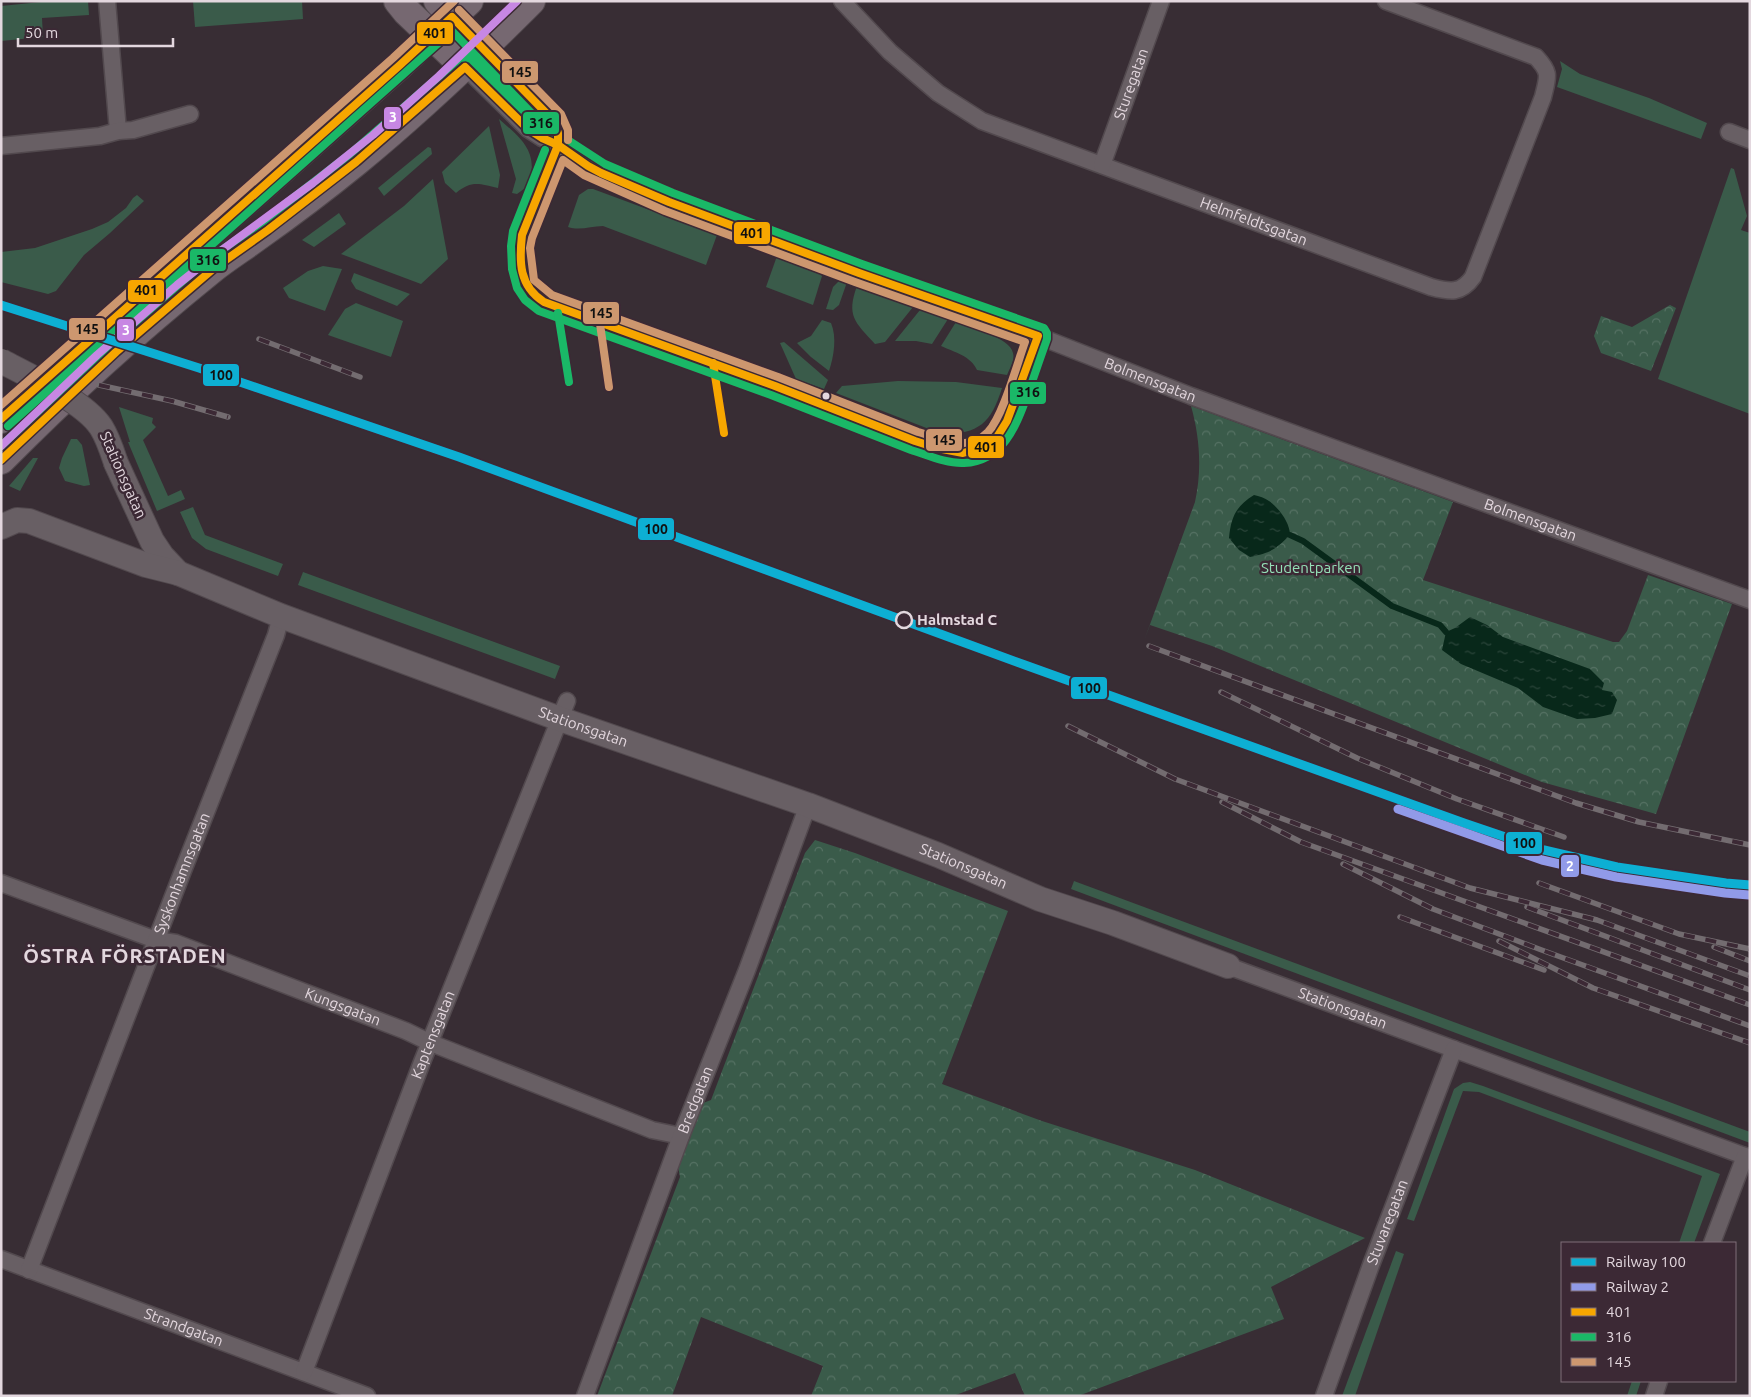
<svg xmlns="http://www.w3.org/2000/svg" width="1751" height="1397" font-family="Ubuntu,sans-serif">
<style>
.grass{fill:#3a5b4a}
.park{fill:url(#park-crowns)}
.water{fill:url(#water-ripples)}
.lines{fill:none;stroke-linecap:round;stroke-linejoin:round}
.stream{stroke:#08281a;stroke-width:6}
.street-casing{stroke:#52494e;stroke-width:19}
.secondary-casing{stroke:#52494e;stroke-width:26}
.highway-casing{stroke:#52494e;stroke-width:30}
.street{stroke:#685f64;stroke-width:16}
.secondary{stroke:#685f64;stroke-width:24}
.highway{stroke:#766871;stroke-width:28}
.rail-casing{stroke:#736c70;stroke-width:5.5}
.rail{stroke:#3c2935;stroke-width:4;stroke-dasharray:11;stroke-linecap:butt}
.secondary-bridge-casing{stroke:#52494e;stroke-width:26;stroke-linecap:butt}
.secondary-bridge{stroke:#685f64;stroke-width:24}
.bus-1-casing{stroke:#3c2935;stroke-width:11}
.bus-2-casing{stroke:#3c2935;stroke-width:11}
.bus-3-casing{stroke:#3c2935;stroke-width:11}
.bus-4-casing{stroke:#3c2935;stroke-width:11}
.bus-1{stroke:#f7a600;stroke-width:8}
.bus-2{stroke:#1ab867;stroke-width:8}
.bus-3{stroke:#cd976f;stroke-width:8}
.bus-4{stroke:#c787e3;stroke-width:8}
.rail-1-casing{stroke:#3c2935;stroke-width:12}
.rail-2-casing{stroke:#3c2935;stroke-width:12}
.rail-1{stroke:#0dafd3;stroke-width:9}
.rail-2{stroke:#919ae8;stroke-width:9}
.bus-dot{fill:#e3d7de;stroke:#3c2935;stroke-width:2}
.stop-dot{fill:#3c2935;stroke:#e3d7de;stroke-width:2.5}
.labels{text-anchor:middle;stroke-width:5;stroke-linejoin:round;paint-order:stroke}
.street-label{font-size:15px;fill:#e3d7de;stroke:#3c2935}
.park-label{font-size:15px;fill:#94e0b7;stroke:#3c2935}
.stop-label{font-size:15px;font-weight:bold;fill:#e3d7de;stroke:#3c2935;text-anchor:start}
.district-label{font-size:20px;font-weight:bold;letter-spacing:1px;fill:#e3d7de;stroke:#3c2935}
.line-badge{stroke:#3c2935;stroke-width:2}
.badge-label{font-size:14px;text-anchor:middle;font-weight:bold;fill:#fff}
.pale-badge-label{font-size:14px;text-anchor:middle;font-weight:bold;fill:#111}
</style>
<defs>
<pattern id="park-crowns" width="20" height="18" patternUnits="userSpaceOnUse" patternTransform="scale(1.25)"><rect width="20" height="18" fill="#3a5b4a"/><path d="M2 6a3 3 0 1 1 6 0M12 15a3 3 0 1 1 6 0" fill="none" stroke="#567264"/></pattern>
<pattern id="water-ripples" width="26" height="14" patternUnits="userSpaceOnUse" patternTransform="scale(1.25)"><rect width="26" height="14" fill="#08281a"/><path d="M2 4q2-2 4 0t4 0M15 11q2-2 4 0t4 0" fill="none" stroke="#2c463b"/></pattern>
</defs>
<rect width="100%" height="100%" fill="#382d34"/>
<g class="grass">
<polygon points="51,1 88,1 89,15 42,18 43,37 1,41 1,6"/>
<polygon points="193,1 302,1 303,19 195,27"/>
<polygon points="1560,61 1580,74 1649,98 1707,123 1701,139 1557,87 1562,69"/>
<path d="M 499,119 C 522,139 540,153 528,186 L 517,194 L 512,193 L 516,179 Z"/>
<path d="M 489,126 L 500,175 L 498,188 C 479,184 472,180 456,193 L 445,183 L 442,172 Z"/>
<polygon points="428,147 431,148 432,154 384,196 378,188"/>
<polygon points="1731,168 1734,169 1747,216 1741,230 1750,233 1750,414 1658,379"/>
<polygon points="433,179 448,259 421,284 341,254 404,206"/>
<path d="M 588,189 L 593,189 L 717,235 L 706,265 L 603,226 C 591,226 580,231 568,227 L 579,195 Z"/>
<polygon points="137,195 144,201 110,233 84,255 56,291 48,294 1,282 1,252 35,248 92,229 108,222 126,208 133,198"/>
<polygon points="339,213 346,224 314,247 302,240"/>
<polygon points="777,256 818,271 822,276 813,305 766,287"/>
<polygon points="323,266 342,269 325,311 289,298 283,288 308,271"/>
<polygon points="354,273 410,294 397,306 356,289 351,281"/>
<polygon points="839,281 846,282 846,285 839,305 833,310 826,309 833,287"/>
<path d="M 857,286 L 913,307 L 885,342 L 875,344 C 855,322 846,316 857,286 Z"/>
<polygon points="356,303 403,321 391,357 328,335 345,309"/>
<polygon points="920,310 948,319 932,344 916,341 895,341"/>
<path d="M 822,320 L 831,323 C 837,337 834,356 829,371 L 811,357 L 797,343 L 811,336 Z"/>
<path d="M 956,322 C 970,328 1010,337 1013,353 C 1015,360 1010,368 1007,375 L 977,370 C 971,356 954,352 941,346 Z"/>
<polygon points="784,342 828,380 824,389 796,379 780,343"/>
<path d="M 898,381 L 956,382 L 1002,388 C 991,423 979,434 942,434 L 836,393 L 842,386 Z"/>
<polygon points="119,407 153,418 152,423 156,427 143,440 168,496 181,490 185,499 157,511 128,442 130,442"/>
<polygon points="71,439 77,439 82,445 90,485 84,486 65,481 59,468 62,458"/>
<polygon points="33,458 38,458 20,491 9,486"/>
<polygon points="193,507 205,535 283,564 278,576 206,549 192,538 180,512"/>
<polygon points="303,572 560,666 555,679 298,585"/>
<polygon points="1074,881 1750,1132 1750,1143 1071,889"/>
<polygon points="1470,1082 1483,1086 1720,1174 1694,1243 1679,1243 1702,1176 1479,1092 1463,1091 1414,1221 1407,1219 1454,1089 1463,1083"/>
<polygon points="1396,1251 1404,1254 1355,1396 1342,1396"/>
<polygon points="1632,1381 1641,1381 1636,1396 1627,1396"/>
</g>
<g class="park">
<polygon points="1670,305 1676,308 1651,371 1601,353 1594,336 1601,316 1632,327"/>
<path d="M 1191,406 L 1453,502 L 1423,580 L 1613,642 L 1619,642 L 1627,631 L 1648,575 L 1732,604 L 1656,814 L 1542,782 L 1212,646 L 1150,625 L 1145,638 L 1195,502 C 1202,470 1200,438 1191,406 Z"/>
<polygon points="815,840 855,853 1008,911 942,1084 1042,1121 1195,1170 1365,1238 1271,1287 1284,1319 1078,1396 1025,1396 1015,1373 953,1396 811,1396 823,1366 701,1317 672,1396 597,1396 680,1177 678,1166 703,1103 711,1100 805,853"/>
</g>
<g class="water">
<path d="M 1254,495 C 1259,496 1265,498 1269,501 C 1279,508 1290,523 1290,535 C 1275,550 1270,553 1250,557 L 1239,550 L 1229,538 C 1231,517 1236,506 1254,495 Z"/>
<polygon points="1470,617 1487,625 1503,637 1590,669 1604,683 1602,690 1612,692 1617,700 1612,714 1595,718 1577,719 1543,707 1518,688 1461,664 1442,650 1446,632 1455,628"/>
</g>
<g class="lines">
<polyline class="stream" points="1290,535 1303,541 1392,606 1440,625 1446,632"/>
<g class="street-casing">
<g id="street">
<polyline points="107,1 118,131"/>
<path id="s1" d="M 842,1 L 890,52 L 938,93 L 982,121 L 1431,287 C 1450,292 1461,294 1473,277 L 1543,97 C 1548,76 1551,73 1536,57 L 1386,1"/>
<polyline points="483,50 553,120 558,133 558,145"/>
<path id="s2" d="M 465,67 L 528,129 L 542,138 L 558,145 L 588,166 L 669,202 L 859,273 L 1038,336 L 1191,396 L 1750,600"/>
<polyline points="1729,132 1750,140"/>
<polyline points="1,146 100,136 118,131 133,130 190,114"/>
<path id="s3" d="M 1102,165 L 1161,1"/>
<path id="s4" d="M 1,883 L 156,940 L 176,943 L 406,1031 L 431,1043 L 652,1130 L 681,1136"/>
<path id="s5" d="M 1228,966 L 1750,1158"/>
<polyline points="1712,1243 1745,1156"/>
<path id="s6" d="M 1,1259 L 367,1396"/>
<path id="s7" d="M 29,1270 L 184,868 L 276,635 L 281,616"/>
<path id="s8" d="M 304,1372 L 422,1062 L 567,701"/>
<path id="s9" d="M 585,1396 L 681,1136 L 747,970 L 808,805"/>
<path id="s10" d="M 1324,1396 L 1371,1265 L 1454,1049"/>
<polyline points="1654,1396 1659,1381"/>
</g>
</g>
<g class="secondary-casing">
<g id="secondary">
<polyline points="116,463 152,541 162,556 178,573"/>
<path id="s11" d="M 1,527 L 17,520 L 29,521 L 146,565 L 178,573 L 281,616 L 560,719 L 808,805 L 938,855 L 1040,899 L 1113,923 L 1228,966"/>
</g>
</g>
<g class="highway-casing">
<g id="highway">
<polyline points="398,1 406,11 465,67"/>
<polyline points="438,1 483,50"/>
<polyline points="1,419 400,65 469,1"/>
<path d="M 1,460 C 67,393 138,329 211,270 C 226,258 242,248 257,237 C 291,213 324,188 356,162 C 418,111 475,57 531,1"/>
</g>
</g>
<use href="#street" class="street"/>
<use href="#secondary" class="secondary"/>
<use href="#highway" class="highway"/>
<g class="rail-casing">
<g id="rail">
<polyline points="259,339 360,377"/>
<polyline points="99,385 172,401 228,417"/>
<polyline points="1149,646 1576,803 1639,822 1750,845"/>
<polyline points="1221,692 1357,758 1457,799 1564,837"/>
<polyline points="1068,726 1175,779 1470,888 1597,920 1750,976"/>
<polyline points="1222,802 1301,842 1750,1005"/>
<polyline points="1343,864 1433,909 1547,952 1750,1026"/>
<polyline points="1539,883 1679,934 1750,949"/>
<polyline points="1527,907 1750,990"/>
<polyline points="1400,917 1544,970"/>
<polyline points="1499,941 1593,988 1750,1043"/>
<polyline points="1714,947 1750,961"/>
</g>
</g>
<use href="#rail" class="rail"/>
<g class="secondary-bridge-casing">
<path id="secondary-bridge" d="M 1,361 C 28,375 85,402 101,427 C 108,438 112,451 116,463"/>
</g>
<use href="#secondary-bridge" class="secondary-bridge"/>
<g class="bus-1-casing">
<g id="bus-1">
<path d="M 558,145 L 588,166 L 601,173 L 669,202 L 859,273 L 1038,336 L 1007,421 L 997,437 L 986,447 L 963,453 L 937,448 L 915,441 L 775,386 L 544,302 C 519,286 519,262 522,235 Z"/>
<polyline points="713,363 724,433"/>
<polyline points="1,419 400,65 452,17 553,120 558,133 558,145"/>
<polyline points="1,460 116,352 213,269 268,230 356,162 465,67 528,129 542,138 558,145"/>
</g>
</g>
<g class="bus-2-casing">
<g id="bus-2">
<path d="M 545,150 L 513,231 L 511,246 L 512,269 L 517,288 L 525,300 L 539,311 L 771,395 L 911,450 C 927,455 947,464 964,463 C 1005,461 1017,423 1029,391 C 1035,373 1041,356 1047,339 L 1047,333 L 1044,328 L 862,264 L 673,193 L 605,164 L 568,140"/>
<polyline points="558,313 569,382"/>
<polyline points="1,446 109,345 206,261 262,222 350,154 460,58 466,57 471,59 534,121 546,128 544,126 452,31 8,426"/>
</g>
</g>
<g class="bus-3-casing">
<g id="bus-3">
<polyline points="459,10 561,114 568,130 568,140"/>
<path d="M 563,160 L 584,175 L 665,211 L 855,282 L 1025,342 C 1017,364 1003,416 988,432 C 982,438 973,443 964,443 C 949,443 932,436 918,432 L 778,377 L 552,295 L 534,280 L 530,248 L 532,238 Z"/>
<polyline points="599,317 609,387"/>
<polyline points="1,405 393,58 454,1"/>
</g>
</g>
<g class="bus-4-casing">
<polyline id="bus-4" points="1,446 97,355 177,285 211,258 313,183 373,135 439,76 517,1"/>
</g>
<use href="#bus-1" class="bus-1"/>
<use href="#bus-2" class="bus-2"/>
<use href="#bus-3" class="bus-3"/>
<use href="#bus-4" class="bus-4"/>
<g class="rail-1-casing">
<polyline id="rail-1" points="1,305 199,368 459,457 1025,665 1464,823 1544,850 1617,867 1726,883 1750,885"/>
</g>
<g class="rail-2-casing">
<polyline id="rail-2" points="1398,809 1542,860 1616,877 1725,893 1749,895"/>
</g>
<use href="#rail-1" class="rail-1"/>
<use href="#rail-2" class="rail-2"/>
</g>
<circle class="bus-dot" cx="826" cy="396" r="4.5"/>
<circle class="stop-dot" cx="904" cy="620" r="8"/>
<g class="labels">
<g class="street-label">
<text dy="5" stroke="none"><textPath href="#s3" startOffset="86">Sturegatan</textPath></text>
<text dy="5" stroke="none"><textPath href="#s1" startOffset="475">Helmfeldtsgatan</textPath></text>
<text dy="5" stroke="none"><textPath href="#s2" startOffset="761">Bolmensgatan</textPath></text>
<text transform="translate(123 475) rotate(66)" y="5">Stationsgatan</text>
<text dy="5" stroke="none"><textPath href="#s2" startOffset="1166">Bolmensgatan</textPath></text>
<text dy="5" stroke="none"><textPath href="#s11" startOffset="621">Stationsgatan</textPath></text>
<text dy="5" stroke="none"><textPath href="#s11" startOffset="1026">Stationsgatan</textPath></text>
<text dy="5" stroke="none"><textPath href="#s7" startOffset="425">Syskonhamnsgatan</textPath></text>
<text dy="5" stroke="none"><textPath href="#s4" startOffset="364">Kungsgatan</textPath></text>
<text dy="5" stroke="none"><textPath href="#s5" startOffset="122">Stationsgatan</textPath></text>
<text dy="5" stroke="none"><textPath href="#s8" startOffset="361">Kaptensgatan</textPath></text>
<text dy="5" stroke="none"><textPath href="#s9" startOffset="316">Bredgatan</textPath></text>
<text dy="5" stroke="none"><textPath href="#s10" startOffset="185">Stuvaregatan</textPath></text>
<text dy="5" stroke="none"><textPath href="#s6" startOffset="195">Strandgatan</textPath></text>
</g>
<g class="park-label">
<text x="1311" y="573">Studentparken</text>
</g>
<g class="stop-label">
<text x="917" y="625">Halmstad C</text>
</g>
<g class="district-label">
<text x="125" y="963">ÖSTRA FÖRSTADEN</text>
</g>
</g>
<g class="line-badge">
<rect x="416" y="21" width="38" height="24" rx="5" fill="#f7a600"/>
<rect x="501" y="60" width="38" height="24" rx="5" fill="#cd976f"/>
<rect x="383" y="106" width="19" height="24" rx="5" fill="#c787e3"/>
<rect x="522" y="111" width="38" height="24" rx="5" fill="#1ab867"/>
<rect x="733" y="221" width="38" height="24" rx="5" fill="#f7a600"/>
<rect x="189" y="248" width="38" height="24" rx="5" fill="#1ab867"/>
<rect x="127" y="279" width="38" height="24" rx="5" fill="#f7a600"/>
<rect x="582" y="301" width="38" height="24" rx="5" fill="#cd976f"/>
<rect x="68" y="317" width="38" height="24" rx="5" fill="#cd976f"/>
<rect x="116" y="318" width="19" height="24" rx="5" fill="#c787e3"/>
<rect x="202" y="363" width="38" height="24" rx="5" fill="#0dafd3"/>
<rect x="1009" y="381" width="38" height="24" rx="5" fill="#1ab867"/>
<rect x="925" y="428" width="38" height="24" rx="5" fill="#cd976f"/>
<rect x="967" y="435" width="38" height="24" rx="5" fill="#f7a600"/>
<rect x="637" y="517" width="38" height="24" rx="5" fill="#0dafd3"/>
<rect x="1070" y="676" width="38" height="24" rx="5" fill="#0dafd3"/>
<rect x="1505" y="831" width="38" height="24" rx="5" fill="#0dafd3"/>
<rect x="1560" y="854" width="20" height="24" rx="5" fill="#919ae8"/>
</g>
<g class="badge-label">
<text x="393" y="122">3</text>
<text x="126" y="335">3</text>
<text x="1570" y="871">2</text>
</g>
<g class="pale-badge-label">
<text x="435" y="38">401</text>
<text x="520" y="77">145</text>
<text x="541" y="128">316</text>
<text x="752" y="238">401</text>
<text x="208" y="265">316</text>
<text x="146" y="295">401</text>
<text x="601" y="318">145</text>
<text x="87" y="334">145</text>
<text x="221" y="380">100</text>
<text x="1028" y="397">316</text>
<text x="944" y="445">145</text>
<text x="986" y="452">401</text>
<text x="656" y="534">100</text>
<text x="1089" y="693">100</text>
<text x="1524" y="848">100</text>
</g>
<rect width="1751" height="1397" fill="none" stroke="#e3d7de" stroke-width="5"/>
<rect x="1561" y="1242" width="175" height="140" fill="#3c2935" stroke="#7f6f79"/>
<rect x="1571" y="1258" width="25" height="8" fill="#0dafd3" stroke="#7f6f79"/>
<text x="1606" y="1267" font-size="15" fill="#e3d7de">Railway 100</text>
<rect x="1571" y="1283" width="25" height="8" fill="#919ae8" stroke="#7f6f79"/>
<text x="1606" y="1292" font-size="15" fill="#e3d7de">Railway 2</text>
<rect x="1571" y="1308" width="25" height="8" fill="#f7a600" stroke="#7f6f79"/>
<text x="1606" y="1317" font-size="15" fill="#e3d7de">401</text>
<rect x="1571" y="1333" width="25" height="8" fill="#1ab867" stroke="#7f6f79"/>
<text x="1606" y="1342" font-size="15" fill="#e3d7de">316</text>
<rect x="1571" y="1358" width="25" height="8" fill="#cd976f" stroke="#7f6f79"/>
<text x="1606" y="1367" font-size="15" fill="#e3d7de">145</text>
<path d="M18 38v8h155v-8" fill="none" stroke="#e3d7de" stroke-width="2.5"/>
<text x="25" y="38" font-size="15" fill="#e3d7de" stroke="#3c2935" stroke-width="4" paint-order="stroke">50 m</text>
</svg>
